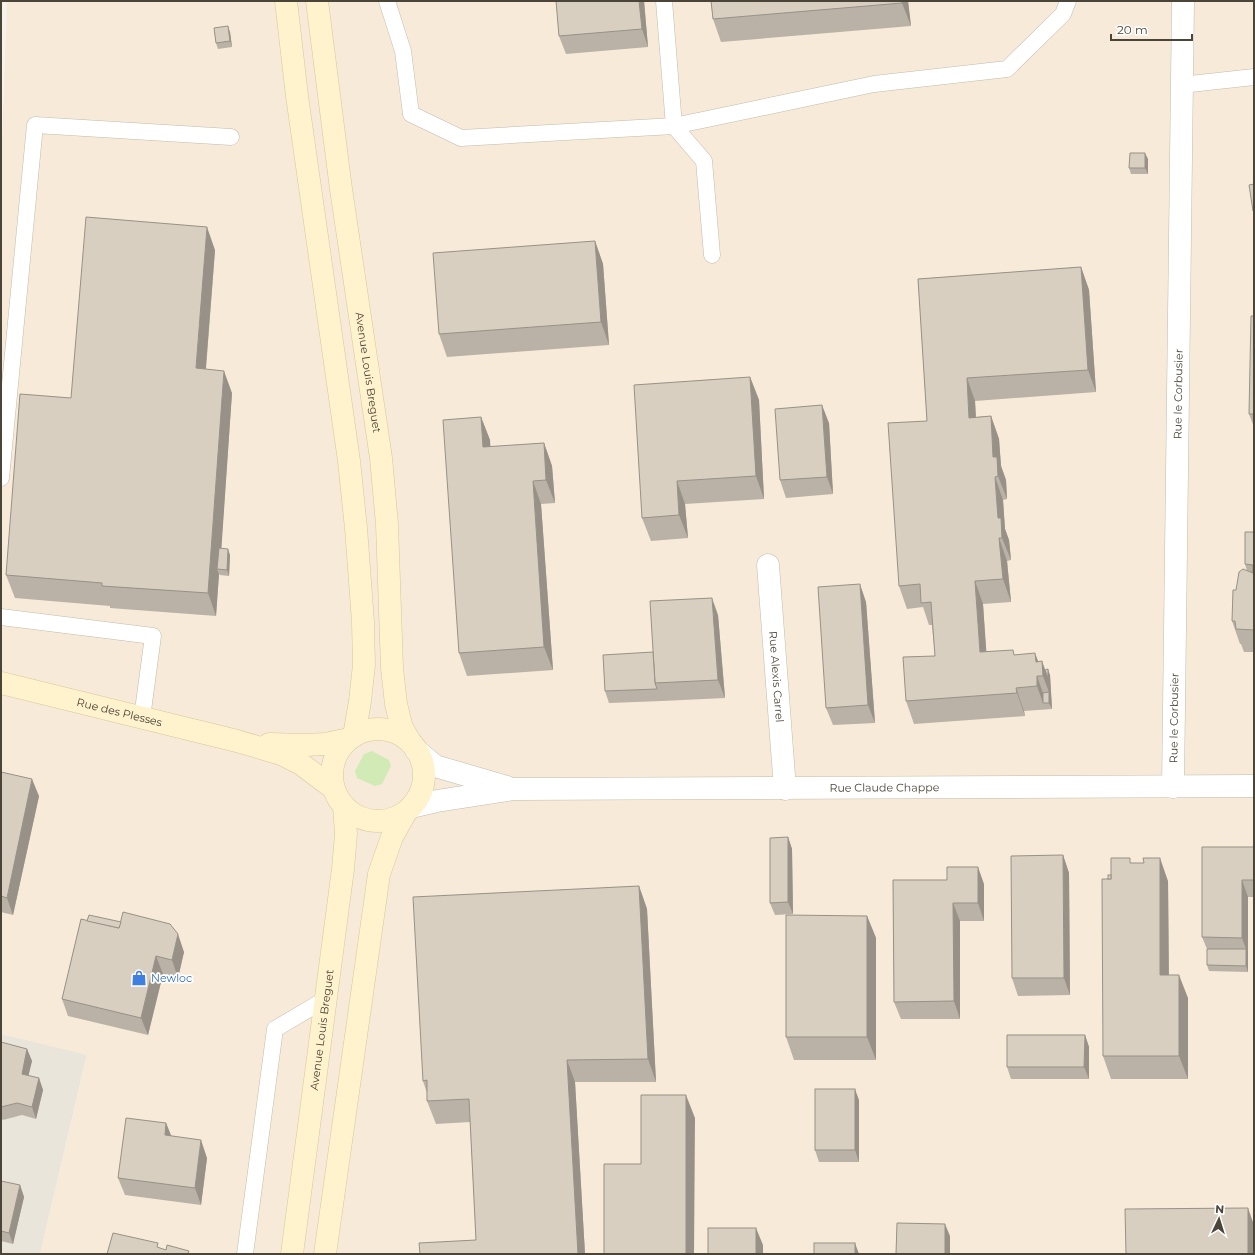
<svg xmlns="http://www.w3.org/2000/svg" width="1255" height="1255" font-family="Montserrat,sans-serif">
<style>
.residential{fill:#eae5da}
.commercial{fill:#f7ead8}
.green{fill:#d2eab5}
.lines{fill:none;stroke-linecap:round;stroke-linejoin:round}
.lane-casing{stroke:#c2bbae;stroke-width:17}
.street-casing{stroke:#c2bbae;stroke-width:23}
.secondary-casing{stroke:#d6c79b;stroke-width:23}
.lane{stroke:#fff;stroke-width:16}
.street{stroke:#fff;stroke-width:22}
.secondary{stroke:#fff3cd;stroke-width:22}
.wall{fill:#bab2a6}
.shaded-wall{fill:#979187}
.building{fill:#d8cfc1;stroke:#979187}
.labels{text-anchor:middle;stroke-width:3.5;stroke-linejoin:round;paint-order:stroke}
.street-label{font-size:11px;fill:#4b4439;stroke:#fff}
.shop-label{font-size:11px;fill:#366cbe;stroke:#fff;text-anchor:start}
</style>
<rect width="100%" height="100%" fill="#f6f3ec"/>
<polygon class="residential" points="1,1034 87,1054 40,1254 1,1254"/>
<polygon class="commercial" points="7,1 1254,1 1254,1254 40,1254 87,1055 1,1034 1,176"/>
<polygon class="green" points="372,751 389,760 391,766 382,784 375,786 357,778 355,771 364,754"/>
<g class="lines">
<g class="lane-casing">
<g id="lane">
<polyline points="387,1 403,51 411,114 461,138 674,126 874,84 1007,69 1063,14 1068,1"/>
<polyline points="664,1 674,126 704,161 712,255"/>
<polyline points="1181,85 1254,77"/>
<polyline points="1,478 35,125 231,137"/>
<polyline points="1,617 153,636 142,718"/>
<polyline points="245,1254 275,1029 326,999"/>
</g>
</g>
<g class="street-casing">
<g id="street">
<path id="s1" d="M 768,565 L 785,789"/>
<polyline points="416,750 435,766 507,787"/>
<path id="s2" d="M 1173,787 L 1183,1"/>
<path id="s3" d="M 411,807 L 437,801 L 514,789 L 1254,786"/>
</g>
</g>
<g class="secondary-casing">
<g id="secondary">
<polyline points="286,1 297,96 349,461 356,528 363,622 364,665 360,701 354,736"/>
<path id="s4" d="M 317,1 L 341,189 L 381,458 L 387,524 L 392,668 L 396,704 L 402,728 L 411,743"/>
<path id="s5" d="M 1,683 L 237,741 L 281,754 L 301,764 L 333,788"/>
<circle cx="378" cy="775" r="46"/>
<polyline points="269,744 306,745 325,744 349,739"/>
<path id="s6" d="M 292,1254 L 343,869 L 346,834 L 344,806"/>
<polyline points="325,1254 379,874 392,837 406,812"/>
</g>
</g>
<use href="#lane" class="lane"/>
<use href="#street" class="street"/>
<use href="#secondary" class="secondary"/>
</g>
<g class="wall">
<polygon points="644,1 648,47 566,54 559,36"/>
<polygon points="711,1 908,1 911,26 721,42 713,19"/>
<polygon points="230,32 232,47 218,49 216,43"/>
<polygon points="1148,159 1148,174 1131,174 1129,168"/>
<polygon points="595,241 603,264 609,345 447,357 439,334"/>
<polygon points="215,250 206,369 232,393 221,548 230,555 229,576 220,575 219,574 216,616 110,608 110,606 15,598 6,575 71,398"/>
<polygon points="1081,267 1089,290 1096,392 975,401 976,417 991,416 999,439 1001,466 1006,480 1007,499 1003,500 1005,529 1009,540 1011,560 1007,561 1011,602 983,604 986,652 1015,655 1038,661 1042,661 1045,670 1050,675 1052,709 1024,711 1025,716 914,724 906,701 935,656 932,625 929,625 923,607 907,609 899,586 927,421 918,279"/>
<polygon points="1254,316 1254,427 1249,414"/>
<polygon points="750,377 759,400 764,499 685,504 688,538 651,541 642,518"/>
<polygon points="481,417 490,440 490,447 544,443 552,466 555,503 541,504 553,670 467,676 459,653"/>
<polygon points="829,423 833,494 786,498 780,480"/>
<polygon points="1254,532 1254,652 1244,652 1241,644 1240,644 1232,621 1236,590 1247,571 1245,564"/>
<polygon points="866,602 875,723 833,725 826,708"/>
<polygon points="718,615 725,698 662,701 609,703 605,691 653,652"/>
<polygon points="1,772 39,796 13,915 1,912"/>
<polygon points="788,837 792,849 793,914 775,915 770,903"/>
<polygon points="1254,847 1254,897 1248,897 1248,972 1209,971 1207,965 1207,949 1202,937"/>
<polygon points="1063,855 1069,873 1070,995 1018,996 1012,978"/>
<polygon points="1131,863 1168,881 1169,975 1188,998 1188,1079 1111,1079 1103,1056 1108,879 1111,875"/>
<polygon points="893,880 984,884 984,921 960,921 960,1019 901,1019 894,1002"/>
<polygon points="639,886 647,909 656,1082 575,1082 585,1254 420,1254 476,1240 470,1122 436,1124 427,1101 427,1093 423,1081"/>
<polygon points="867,916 876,938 876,1060 794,1060 786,1037"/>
<polygon points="81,919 184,952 178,978 163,974 148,1035 68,1016 62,999"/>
<polygon points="1085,1035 1089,1047 1089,1079 1011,1079 1007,1067"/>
<polygon points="1,1042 27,1049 32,1061 28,1076 39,1078 43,1090 36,1119 22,1115 3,1120 1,1118"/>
<polygon points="859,1100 859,1162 819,1162 815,1150"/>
<polygon points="166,1123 171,1136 207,1158 201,1205 125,1195 118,1178"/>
<polygon points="1,1181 20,1185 24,1197 13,1244 1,1241"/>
</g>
<g class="shaded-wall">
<polygon points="639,1 644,1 648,47 642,29"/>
<polygon points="902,1 908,1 911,26 902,3"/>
<polygon points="228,26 230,32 232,47 230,41"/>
<polygon points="1145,153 1148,159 1148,174 1145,168"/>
<polygon points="207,227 215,250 204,391 196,368"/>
<polygon points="595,241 603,264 609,345 601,322"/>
<polygon points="1081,267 1089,290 1096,392 1088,370"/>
<polygon points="224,371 232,393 220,569 217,569 219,574 216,616 208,593"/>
<polygon points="750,377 759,400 764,499 756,476"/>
<polygon points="967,378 975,401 977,441 969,418"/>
<polygon points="822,405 829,423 833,494 827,477"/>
<polygon points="991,416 999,439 1001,466 1006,480 1007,499 998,476 993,457"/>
<polygon points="481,417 490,440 492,470 483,447"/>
<polygon points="544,443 552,466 555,503 546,480"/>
<polygon points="995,477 1003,500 1005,529 1009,540 1011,560 1002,538 998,518"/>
<polygon points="533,481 541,504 553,670 544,647"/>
<polygon points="677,481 685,504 688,538 679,515"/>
<polygon points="999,538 1007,561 1011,602 1003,579"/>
<polygon points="228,549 230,555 229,576 227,570"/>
<polygon points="975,581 983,604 988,675 980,652"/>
<polygon points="860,584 866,602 875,723 868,705"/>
<polygon points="712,598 718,615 725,698 718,680"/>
<polygon points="1035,653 1043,674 1042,661 1048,678 1048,669 1050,675 1052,709 1049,703 1049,692 1043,676 1036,662"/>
<polygon points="1037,676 1045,699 1043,703 1037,686"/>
<polygon points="1016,688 1024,711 1025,716 1017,693"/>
<polygon points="32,779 39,796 13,915 7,898"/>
<polygon points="788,837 792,849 793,914 788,902"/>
<polygon points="1063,855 1069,873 1070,995 1064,978"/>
<polygon points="1160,858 1168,881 1169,998 1160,975"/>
<polygon points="978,867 984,884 984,921 978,903"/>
<polygon points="1242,880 1248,897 1248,972 1246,966 1246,949 1242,938"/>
<polygon points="639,886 647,909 656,1082 648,1059"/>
<polygon points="953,903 960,921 960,1019 954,1001"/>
<polygon points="867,916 876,938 876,1060 867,1037"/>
<polygon points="178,934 184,952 178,978 172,960"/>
<polygon points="156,956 163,974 148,1035 141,1018"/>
<polygon points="1179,975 1188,998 1188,1079 1179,1056"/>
<polygon points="1085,1035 1089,1047 1089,1079 1084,1067"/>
<polygon points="27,1049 32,1061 26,1086 22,1074"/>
<polygon points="567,1060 575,1082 585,1254 578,1254"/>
<polygon points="39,1078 43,1090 36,1119 32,1107"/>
<polygon points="855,1089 859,1100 859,1162 855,1150"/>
<polygon points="686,1095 695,1118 694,1254 686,1254"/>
<polygon points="166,1123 173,1140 165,1135"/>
<polygon points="201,1140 207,1158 201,1205 195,1188"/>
<polygon points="20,1185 24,1197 13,1244 9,1233"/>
<polygon points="1248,1208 1254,1225 1254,1254 1248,1254"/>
<polygon points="945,1224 950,1236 950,1254 945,1254"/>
<polygon points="756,1228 763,1245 763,1254 756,1254"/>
<polygon points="855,1243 859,1254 855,1254"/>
</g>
<g class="building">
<polygon points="556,1 639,1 642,29 559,36"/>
<polygon points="711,1 902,1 902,3 713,19"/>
<polygon points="228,26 230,41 216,43 214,28"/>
<polygon points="1130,153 1145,153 1145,168 1129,168"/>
<polygon points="1254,184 1254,210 1253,211 1249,185"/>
<polygon points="86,217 207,227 196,368 224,371 208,593 102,586 102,583 6,575 20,394 71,398"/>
<polygon points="595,241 601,322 439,334 433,253"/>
<polygon points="1081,267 1088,370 967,378 969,418 991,416 993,457 997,457 998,476 995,477 998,518 1001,518 1002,538 999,538 1003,579 975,581 980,652 1013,650 1014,655 1035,653 1036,662 1042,661 1043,676 1037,676 1037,686 1016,688 1017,693 906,701 903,657 935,656 931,602 921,603 920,584 899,586 888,423 927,421 918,279"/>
<polygon points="1251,316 1254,316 1254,414 1249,414"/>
<polygon points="750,377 756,476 677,481 679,515 642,518 634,385"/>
<polygon points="822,405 827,477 780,480 775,409"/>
<polygon points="481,417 483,447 544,443 546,480 533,481 544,647 459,653 443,420"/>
<polygon points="1245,532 1254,532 1254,630 1236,629 1235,621 1232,621 1233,590 1236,590 1239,572 1243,569 1253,573 1253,565 1245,564"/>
<polygon points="219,548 228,549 227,570 217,569"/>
<polygon points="860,584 868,705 826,708 818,587"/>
<polygon points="712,598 718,680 655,683 650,601"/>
<polygon points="653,652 655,683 657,689 605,691 603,655"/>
<polygon points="1048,669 1048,678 1045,670"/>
<polygon points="1049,692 1049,703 1043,703 1043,693"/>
<polygon points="1,772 32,779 7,898 1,896"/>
<polygon points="788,837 788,902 770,903 770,838"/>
<polygon points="1202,847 1254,847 1254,880 1242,880 1242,938 1202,937"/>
<polygon points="1063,855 1064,978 1012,978 1011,856"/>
<polygon points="1111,858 1130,858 1130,863 1144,863 1143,858 1160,858 1160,975 1179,975 1179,1056 1103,1056 1102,879 1111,879"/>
<polygon points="947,867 978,867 978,903 953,903 954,1001 894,1002 893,880 947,880"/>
<rect x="1108" y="875" width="3" height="4"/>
<polygon points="639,886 648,1059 567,1060 578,1254 420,1254 419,1243 476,1240 469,1099 427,1101 427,1080 423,1081 413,897"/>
<polygon points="123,912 170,924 178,934 172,960 156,956 141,1018 62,999 81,919 119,928"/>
<polygon points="89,915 121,922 119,928 87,921"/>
<polygon points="786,915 867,916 867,1037 786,1037"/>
<polygon points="1207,949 1246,949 1246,966 1207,965"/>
<polygon points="1007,1035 1085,1035 1084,1067 1007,1067"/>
<polygon points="1,1042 27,1049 22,1074 39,1078 32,1107 17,1103 1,1107"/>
<rect x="815" y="1089" width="40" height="61"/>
<polygon points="641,1095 686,1095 686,1254 604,1254 604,1164 641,1164"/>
<polygon points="126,1118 166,1123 165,1135 201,1140 195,1188 118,1178"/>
<polygon points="1,1181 20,1185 9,1233 1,1231"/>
<polygon points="1248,1208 1248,1254 1126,1254 1125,1209"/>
<polygon points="897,1223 945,1224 945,1254 896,1254"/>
<rect x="708" y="1228" width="48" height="26"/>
<polygon points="113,1233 158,1243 157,1247 166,1250 167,1245 189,1251 188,1254 107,1254"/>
<rect x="814" y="1243" width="41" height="11"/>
</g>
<defs>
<g id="shop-bare" transform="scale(1.2)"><path d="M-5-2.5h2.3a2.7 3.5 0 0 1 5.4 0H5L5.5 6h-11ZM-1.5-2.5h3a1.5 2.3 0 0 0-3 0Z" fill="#3f7fe0" stroke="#fff" stroke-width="2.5" paint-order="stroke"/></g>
</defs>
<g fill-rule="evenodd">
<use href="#shop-bare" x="139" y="978"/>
</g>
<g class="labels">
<g class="street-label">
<text dy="4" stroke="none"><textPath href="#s4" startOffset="375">Avenue Louis Breguet</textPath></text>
<text dy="4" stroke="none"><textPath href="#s2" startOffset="393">Rue le Corbusier</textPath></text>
<text dy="4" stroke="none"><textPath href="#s1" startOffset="112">Rue Alexis Carrel</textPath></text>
<text dy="4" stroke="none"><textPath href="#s5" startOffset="122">Rue des Plesses</textPath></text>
<text dy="4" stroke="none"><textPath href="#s2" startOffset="69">Rue le Corbusier</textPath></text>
<text dy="4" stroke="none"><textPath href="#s3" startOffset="475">Rue Claude Chappe</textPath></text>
<text dy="4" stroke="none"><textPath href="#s6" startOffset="226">Avenue Louis Breguet</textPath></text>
</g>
<g class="shop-label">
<text x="151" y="982">Newloc</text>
</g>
</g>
<rect width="1255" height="1255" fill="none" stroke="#4b4439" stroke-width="4"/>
<g transform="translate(1219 1219) rotate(4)" stroke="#ffffff" stroke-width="3" paint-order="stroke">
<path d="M0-3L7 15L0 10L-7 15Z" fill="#4b4439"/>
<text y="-6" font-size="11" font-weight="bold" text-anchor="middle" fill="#4b4439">N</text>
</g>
<path d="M1111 34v6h81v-6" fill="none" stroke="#4b4439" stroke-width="2"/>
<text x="1117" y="34" font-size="12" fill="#4b4439" stroke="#ffffff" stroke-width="3" paint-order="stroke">20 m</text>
</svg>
